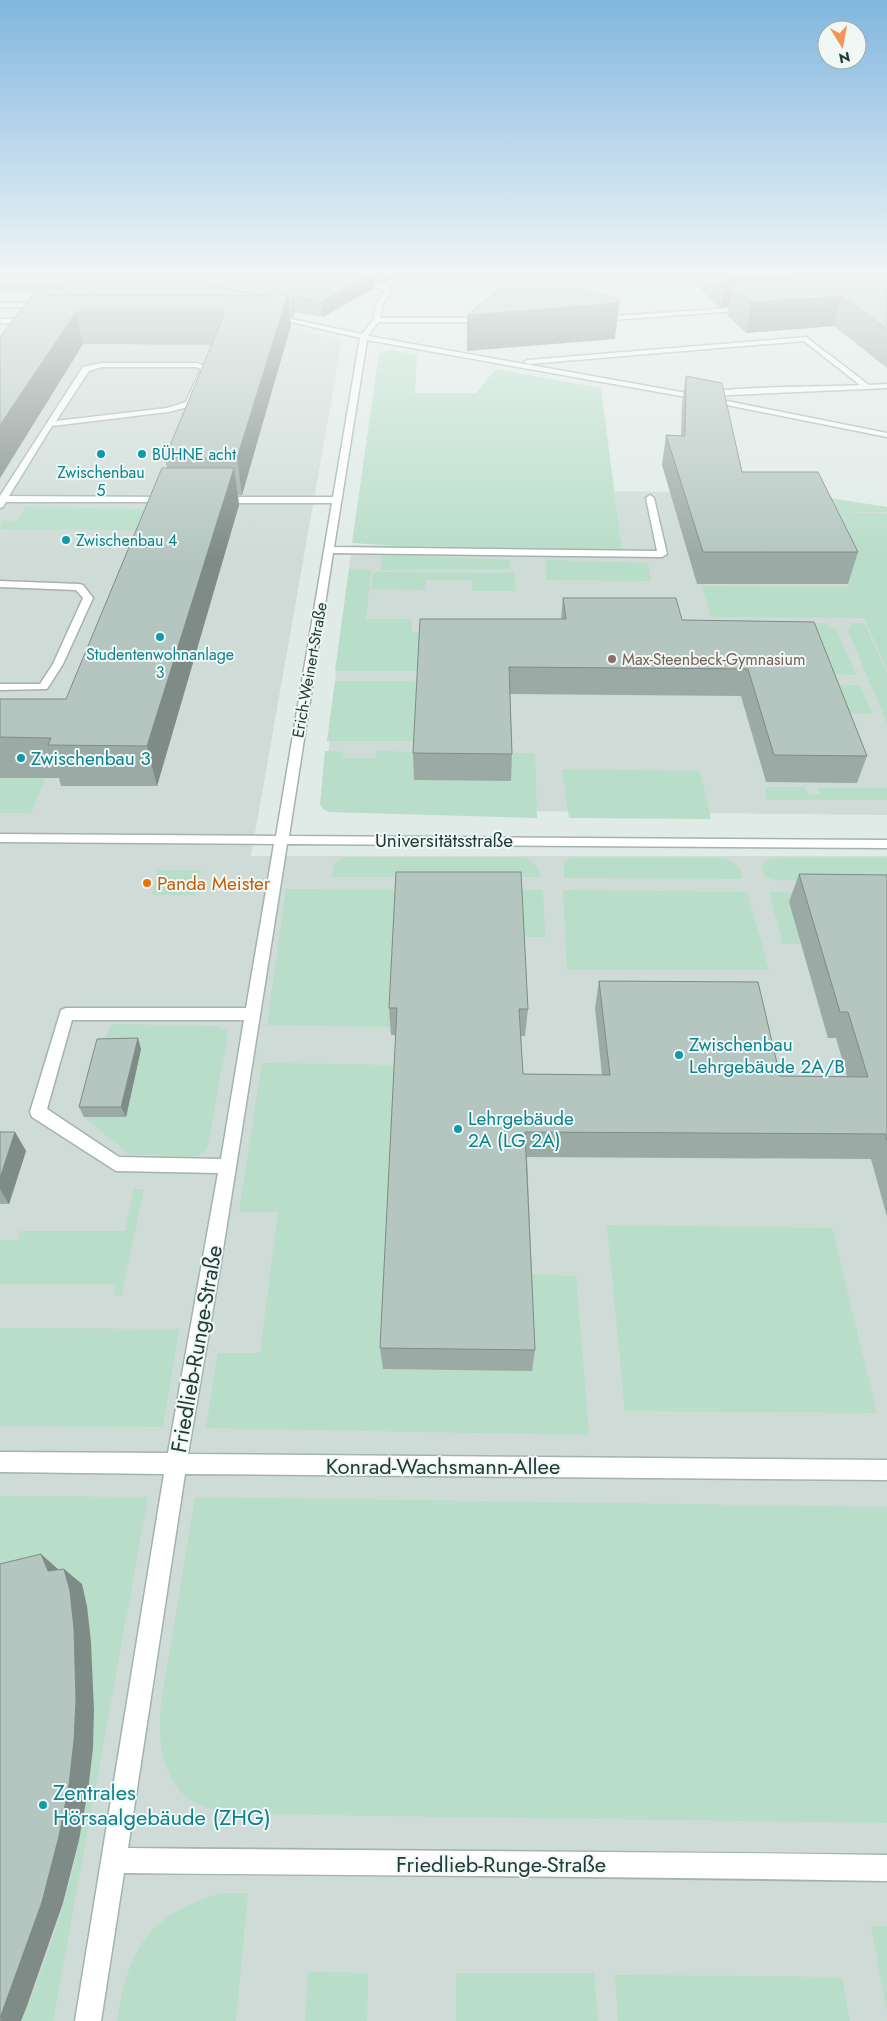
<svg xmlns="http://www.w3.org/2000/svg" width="887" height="2021" font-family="Jost,sans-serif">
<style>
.built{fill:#cedbd7}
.green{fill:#b8ddc8}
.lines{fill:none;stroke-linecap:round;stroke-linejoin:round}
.minor-casing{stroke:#a3b3b0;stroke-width:3}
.minor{fill:#fff;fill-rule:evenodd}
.wall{fill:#9caaa6;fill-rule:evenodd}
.shaded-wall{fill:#7f8b87}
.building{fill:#b5c6c1;stroke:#7f8b87}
.culture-dot{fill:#0f9aa8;stroke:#f0f8f5;stroke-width:2}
.education-dot{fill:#8d6e63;stroke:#f0f8f5;stroke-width:2}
.food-dot{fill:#e8710a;stroke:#f0f8f5;stroke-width:2}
.labels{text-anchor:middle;stroke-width:4;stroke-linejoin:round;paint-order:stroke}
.far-culture-label{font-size:16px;fill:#0d838f;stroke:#f0f8f5;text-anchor:start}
.far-education-label{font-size:16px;fill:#785e54;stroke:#f0f8f5;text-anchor:start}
.far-street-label{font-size:16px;fill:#203b38;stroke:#f0f8f5}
.culture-label{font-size:19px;fill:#0d838f;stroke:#f0f8f5;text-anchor:start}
.street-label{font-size:19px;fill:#203b38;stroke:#f0f8f5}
.food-label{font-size:19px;fill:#c56008;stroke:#f0f8f5;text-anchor:start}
.near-street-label{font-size:22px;fill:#203b38;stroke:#f0f8f5}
.near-culture-label{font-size:22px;fill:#0d838f;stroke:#f0f8f5;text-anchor:start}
</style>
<rect width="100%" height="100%" fill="#e0ebe8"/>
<g class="built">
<polygon points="27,326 282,326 342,340 251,856 887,856 887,2021 0,2021 0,362"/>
<polygon points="614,491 802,494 887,507 887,815 323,809 336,672 352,545 622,550"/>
</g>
<g class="green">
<polygon points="391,350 417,355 415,393 476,393 496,369 601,388 622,550 397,546 352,543 379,353"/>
<polygon points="802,494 887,507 887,512 841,512 887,514 887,669 864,618 711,617 702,586 850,587"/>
<polygon points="25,507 152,509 143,530 0,529 2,520 17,521"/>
<polygon points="382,555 510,560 510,569 381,570"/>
<polygon points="546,560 648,563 651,581 546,580"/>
<polygon points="349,569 371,570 366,619 412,619 412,632 431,632 420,671 335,671"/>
<polygon points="373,572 514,573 516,591 472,591 473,580 426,580 425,590 371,589"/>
<polygon points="691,623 827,623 830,628 836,628 856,675 817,674"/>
<polygon points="850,623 864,623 887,674 887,723 847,628 851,628"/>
<polygon points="335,681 419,681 416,741 327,741"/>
<polygon points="823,685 860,685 872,714 834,713"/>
<polygon points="325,751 343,752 343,758 376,758 377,751 416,752 414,780 510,781 510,753 535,753 537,818 328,812 323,809 320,804"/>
<polygon points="562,769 700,771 711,819 569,818"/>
<polygon points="0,778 45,778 31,813 0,813"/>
<polygon points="766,787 805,787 808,795 820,794 818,788 887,788 887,800 766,800"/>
<polygon points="344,857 525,857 537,866 540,877 331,877 334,864"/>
<path d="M 570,858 L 721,858 C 734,860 739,865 743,877 L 741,879 L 564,878 L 564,864 Z"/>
<polygon points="780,858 887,858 887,881 775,880 765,877 762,865 767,860"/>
<polygon points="158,870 201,870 195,895 152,895"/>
<polygon points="286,889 543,890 545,937 520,937 391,1027 267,1025"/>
<polygon points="563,890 747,892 769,970 567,970"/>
<polygon points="769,892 887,893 801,944 783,944"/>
<path d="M 113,1024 L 214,1026 L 226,1030 L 228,1033 L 207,1150 L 195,1157 L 129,1154 L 84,1117 C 90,1093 98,1042 113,1024 Z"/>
<polygon points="262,1063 397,1065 528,1274 576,1276 589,1435 206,1428 218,1353 260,1353 278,1212 239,1212"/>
<polygon points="134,1189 144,1189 121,1296 114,1296 116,1284 0,1284 0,1240 18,1240 20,1231 125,1231"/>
<polygon points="607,1225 832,1228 877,1413 625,1411"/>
<polygon points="0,1328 179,1329 163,1427 0,1426"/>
<path d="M 0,1496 L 148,1497 L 53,2021 L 21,2021 C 58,1936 85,1842 93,1749 C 95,1714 93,1678 91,1642 L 0,1584 Z"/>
<path d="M 195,1497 L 887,1507 L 887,1823 L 246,1814 C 220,1812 190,1808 175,1784 C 163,1767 160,1746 160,1726 C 160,1697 167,1668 172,1639 C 180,1592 187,1544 195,1497 Z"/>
<path d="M 224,1893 L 248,1893 L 236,2021 L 117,2021 C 128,1948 150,1912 224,1893 Z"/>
<polygon points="871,1926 887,1926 887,2012"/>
<polygon points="308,1972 368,1973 367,2021 305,2021"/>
<polygon points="456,1973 594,1973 598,2021 456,2021"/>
<polygon points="615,1975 842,1977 850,2021 618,2021"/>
</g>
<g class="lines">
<g class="minor-casing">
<g id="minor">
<path d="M 359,278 L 387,286 L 392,290 L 383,304 L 380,318 L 488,318 L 491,320 L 488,322 L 378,322 L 368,336 L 692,394 L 887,433 L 887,437 L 692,398 L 367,340 L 334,547 L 657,551 L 646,498 L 650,495 L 654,498 L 667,554 L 662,557 L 333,553 L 289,836 L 887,840 L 887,848 L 287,844 L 221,1262 L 188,1454 L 887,1460 L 887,1480 L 185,1474 L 128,1848 C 381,1851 634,1851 887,1855 L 887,1881 C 633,1876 378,1876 124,1873 L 101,2021 L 75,2021 L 164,1474 L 0,1472 L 0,1452 L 168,1453 L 218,1173 L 116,1171 L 32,1117 L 30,1112 L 61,1010 L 66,1008 L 246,1008 L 274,844 L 0,842 L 0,834 L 276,836 L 332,503 L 219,503 L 214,500 L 219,497 L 333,497 L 360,338 L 269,317 L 272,315 L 362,334 L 373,320 L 376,304 L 385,290 L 357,281 L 356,280 ZM 72,1020 L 244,1020 L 221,1159 L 119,1157 L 47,1109 Z"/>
<polygon points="0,303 44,303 47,305 44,307 0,307"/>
<polygon points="748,307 751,309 750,310 598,321 595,319 598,317"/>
<polygon points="0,319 14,319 17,321 14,323 0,323"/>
<path d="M 806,337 L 869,385 L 887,384 L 887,388 L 709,396 L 705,394 C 716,386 837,387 860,385 L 804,341 L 528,364 L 524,362 L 528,360 Z"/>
<path d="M 102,363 L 197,363 L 209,368 L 192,406 L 168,412 L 52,426 L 9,496 L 169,497 L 172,498 L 172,502 L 6,502 L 3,507 L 0,508 L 0,496 L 83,367 ZM 102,367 L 196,367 L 201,369 L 186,402 L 167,408 L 56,421 L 89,371 Z"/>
<polygon points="0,581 79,584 83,585 93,598 63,664 47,689 0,690 0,684 40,684 53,664 83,598 76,590 0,587"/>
</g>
</g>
<use href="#minor" class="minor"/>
</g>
<g class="wall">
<path d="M 0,275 L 135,275 L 162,282 L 188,282 L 188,281 L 204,275 L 396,275 L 396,276 L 384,283 L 374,281 L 374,288 L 323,317 L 295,312 L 293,318 L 290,317 L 291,325 L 242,495 L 238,495 L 239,505 L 157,786 L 61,786 L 59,778 L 0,778 L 0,699 L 66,699 L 167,468 L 165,458 L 212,345 L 83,344 L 0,478 L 0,337 L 36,291 L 0,291 ZM 40,291 L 57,291 L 50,294 Z"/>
<polygon points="686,275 887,275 887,368 834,326 746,333 727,315 728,307 720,308"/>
<polygon points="686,376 742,472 858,552 848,584 697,584 662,465 666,435 681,436 682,404"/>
<polygon points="563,598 682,620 867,756 857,783 766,782 741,696 510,694 512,754 511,781 414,780 413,753 561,619"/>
<polygon points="799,874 887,875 887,1217 871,1159 527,1157 535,1350 532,1371 383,1369 380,1348 396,1035 391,1035 389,1008 528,1009 525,1036 521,1036 523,1074 602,1075 595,1008 599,981 780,1076 847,1076 836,1038 828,1038 789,902"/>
<polygon points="141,1049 126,1117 84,1117 79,1107"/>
<polygon points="0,1132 15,1132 26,1151 9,1204 0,1204"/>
</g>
<g class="shaded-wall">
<polygon points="87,275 106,275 90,291"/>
<polygon points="370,275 373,275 374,288 323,317 321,302"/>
<polygon points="383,275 396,275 396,276 384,283"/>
<polygon points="764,275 830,275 825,297 842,296 834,326 746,333 752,302 732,284 728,307 720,308 725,278"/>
<polygon points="288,294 291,325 242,495 237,458"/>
<polygon points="293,296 295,312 293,318 292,302"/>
<polygon points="619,303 615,339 467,351 467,315"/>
<polygon points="76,312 83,344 0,478 0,425"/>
<polygon points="234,468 239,505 157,786 147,746"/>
<polygon points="138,1038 141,1049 126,1117 121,1107"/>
<polygon points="15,1132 26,1151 9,1204 0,1189 0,1178"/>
<polygon points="41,1554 59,1570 48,1571"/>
<polygon points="64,1569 82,1584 87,1606 91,1642 94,1710 93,1748 88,1791 79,1840 63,1903 27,2006 21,2021 0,2021"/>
</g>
<g class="building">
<polygon points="95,275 135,275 162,282 173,278 260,296 53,295 50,294"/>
<polygon points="204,275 370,275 321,302 293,296 292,302 289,301 288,294 272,290 272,294 269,296 264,296 188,281"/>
<polygon points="722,275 764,275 725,278"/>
<polygon points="839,275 887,275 887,329 842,296 752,302 732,284"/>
<polygon points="578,288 620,299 619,303 467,315 500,289"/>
<polygon points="38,290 53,295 269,296 273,293 272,290 288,294 237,458 165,458 225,312 76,312 0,425 0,337 35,292"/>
<polygon points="686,376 722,383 742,472 818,472 858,552 703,552 666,435 685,436"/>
<polygon points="162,468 234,468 147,746 48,745 51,738 0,737 0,699 66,699"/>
<polygon points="563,598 676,598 682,620 814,622 867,756 774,755 748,669 509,667 512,754 413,753 420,619 566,619"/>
<polygon points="396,872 521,872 528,1009 519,1009 523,1074 610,1075 599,981 758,982 780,1076 868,1077 848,1012 840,1012 799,874 887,875 887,1141 885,1134 525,1132 535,1350 380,1348 397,1008 389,1008"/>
<polygon points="138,1038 121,1107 79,1107 97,1039"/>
<polygon points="0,1132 15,1132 0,1178"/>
<polygon points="41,1554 48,1571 64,1569 70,1591 74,1629 76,1700 74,1740 69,1785 59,1836 42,1902 0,2018 0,1564"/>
</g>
<linearGradient id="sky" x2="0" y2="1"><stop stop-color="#81b6df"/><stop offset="0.49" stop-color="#f1f6f5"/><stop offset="1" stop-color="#f1f6f5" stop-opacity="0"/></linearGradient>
<rect width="887" height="558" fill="url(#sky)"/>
<g class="culture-dot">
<circle cx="101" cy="454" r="5"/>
<circle cx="142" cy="454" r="5"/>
<circle cx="66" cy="540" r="5"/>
<circle cx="160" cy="637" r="5"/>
<circle cx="21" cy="758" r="5"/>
<circle cx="679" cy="1055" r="5"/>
<circle cx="458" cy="1129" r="5"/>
<circle cx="43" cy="1805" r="5"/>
</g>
<circle class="education-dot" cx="612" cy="659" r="5"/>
<circle class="food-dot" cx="147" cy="883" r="5"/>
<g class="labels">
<g class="far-culture-label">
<text x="152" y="460">BÜHNE acht</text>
<text x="101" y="478" text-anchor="middle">Zwischenbau<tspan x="101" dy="18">5</tspan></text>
<text x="76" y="546">Zwischenbau 4</text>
<text x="160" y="660" text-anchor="middle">Studentenwohnanlage<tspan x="160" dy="18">3</tspan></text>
</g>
<g class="far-education-label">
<text x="622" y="665">Max-Steenbeck-Gymnasium</text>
</g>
<g class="far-street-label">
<text transform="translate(309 670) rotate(-80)" y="6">Erich-Weinert-Straße</text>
</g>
<g class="culture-label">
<text x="31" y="765">Zwischenbau 3</text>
<text x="689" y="1051">Zwischenbau<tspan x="689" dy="22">Lehrgebäude 2A/B</tspan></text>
<text x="468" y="1125">Lehrgebäude<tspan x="468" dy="22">2A (LG 2A)</tspan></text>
</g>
<g class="street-label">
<text x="444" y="847">Universitätsstraße</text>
</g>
<g class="food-label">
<text x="157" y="890">Panda Meister</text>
</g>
<g class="near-street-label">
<text transform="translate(196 1349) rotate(-80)" y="8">Friedlieb-Runge-Straße</text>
<text x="443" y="1474">Konrad-Wachsmann-Allee</text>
<text x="501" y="1872">Friedlieb-Runge-Straße</text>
</g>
<g class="near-culture-label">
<text x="53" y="1800">Zentrales<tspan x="53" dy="25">Hörsaalgebäude (ZHG)</tspan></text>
</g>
</g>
<g transform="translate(842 45) rotate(169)"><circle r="24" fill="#f0f8f5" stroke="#9daca9"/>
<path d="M0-4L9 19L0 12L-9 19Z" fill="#f39655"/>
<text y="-8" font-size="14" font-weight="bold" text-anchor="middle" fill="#203b38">N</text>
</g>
</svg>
